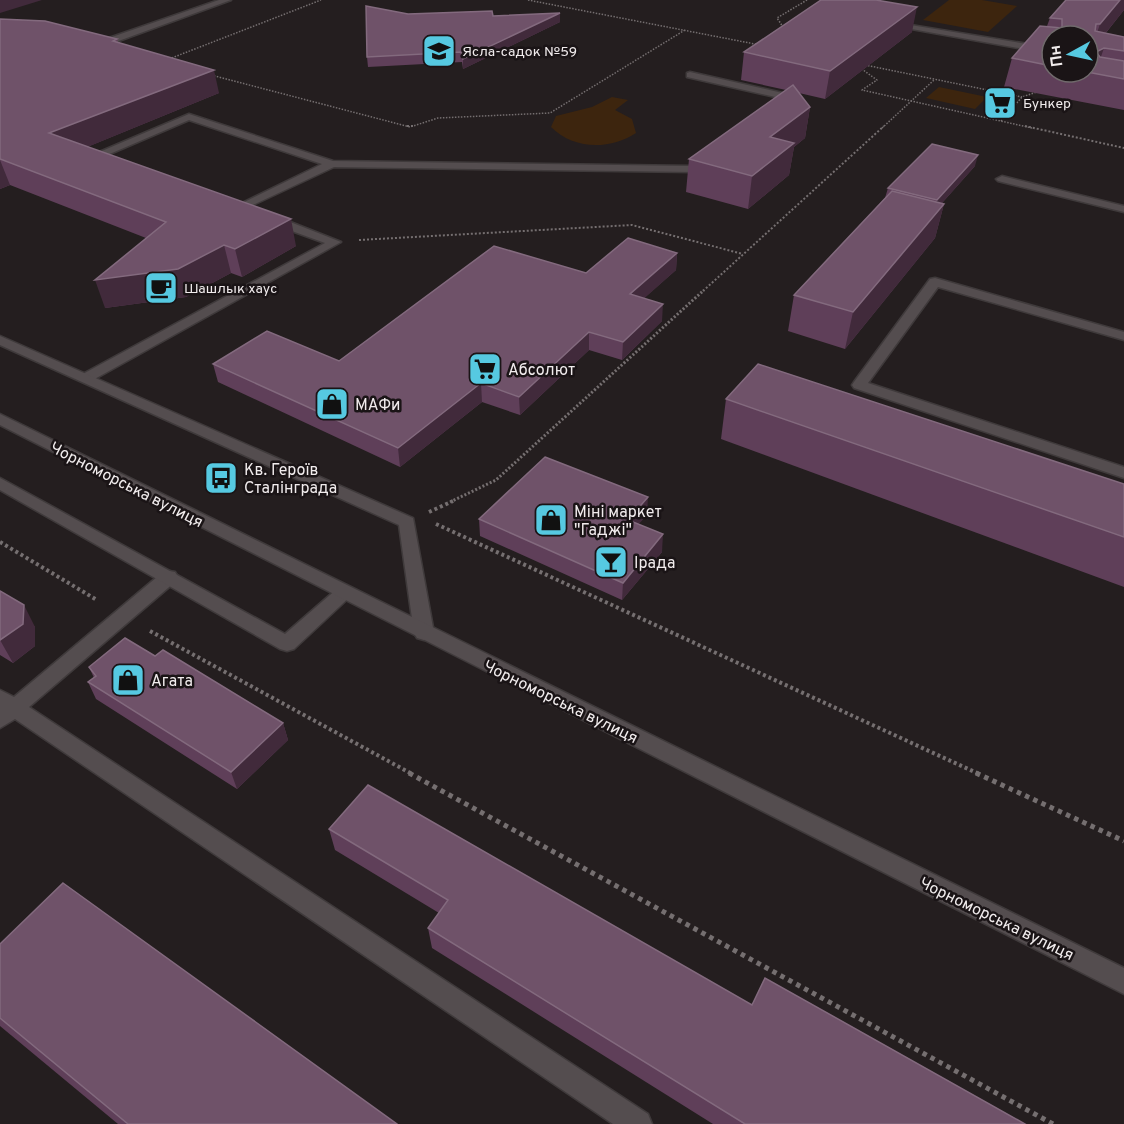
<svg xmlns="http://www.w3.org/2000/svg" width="1124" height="1124" font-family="Overpass,sans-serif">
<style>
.green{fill:#3d250e}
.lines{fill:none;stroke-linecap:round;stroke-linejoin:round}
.service-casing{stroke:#3f3a3b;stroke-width:3}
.minor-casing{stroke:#3f3a3b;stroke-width:3}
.tertiary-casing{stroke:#3f3a3b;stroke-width:3}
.path-far4{stroke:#756f70;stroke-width:1.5;stroke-dasharray:1.5 1.5;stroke-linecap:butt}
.path-far3{stroke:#756f70;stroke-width:2;stroke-dasharray:2 2;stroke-linecap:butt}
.path-far2{stroke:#756f70;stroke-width:3;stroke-dasharray:2 2;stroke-linecap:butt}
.path-far1{stroke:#756f70;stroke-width:4;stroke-dasharray:3 3;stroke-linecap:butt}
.path{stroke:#756f70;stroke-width:5;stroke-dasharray:4.5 4.5;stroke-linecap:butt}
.service{fill:#544d4f;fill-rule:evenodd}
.minor{fill:#544d4f;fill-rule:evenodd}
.tertiary{fill:#544d4f;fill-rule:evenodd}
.wall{fill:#5f3f59;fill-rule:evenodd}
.shaded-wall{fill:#412a3b}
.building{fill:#6f5269;stroke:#836a7e;stroke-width:1.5}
.labels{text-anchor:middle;stroke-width:5;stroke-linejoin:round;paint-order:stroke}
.far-poi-label{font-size:14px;fill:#f1eced;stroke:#1a1416;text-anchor:start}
.poi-label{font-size:16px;fill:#f1eced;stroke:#1a1416;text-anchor:start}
.street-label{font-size:16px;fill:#f1eced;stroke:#1a1416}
</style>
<rect width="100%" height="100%" fill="#241e1f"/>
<g class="green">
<polygon points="949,0 982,0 1017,6 988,32 923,20"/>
<polygon points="939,87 987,97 975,109 926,98"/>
<path d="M 612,97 L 628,100 L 615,110 L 632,119 L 636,133 C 610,150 574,150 551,127 L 556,116 L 592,107 Z"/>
</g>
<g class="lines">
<g class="service-casing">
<g id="service">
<polygon points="219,0 231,0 113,43 88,40 92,37 109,38"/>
<polygon points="886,21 1052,48 1052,54 889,25"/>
<polygon points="690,72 787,94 792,97 775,110 770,107 780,98 687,77 687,73"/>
<polygon points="189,114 333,161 691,166 704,156 713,158 694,172 334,167 240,211 234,208 236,206 322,164 189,120 105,156 113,159 113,163 105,163 90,156"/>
<polygon points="1002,176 1124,206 1124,212 998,181 996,179"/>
<polygon points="267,216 275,216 341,242 91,381 81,381 79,378 81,375 325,243 267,222"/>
<polygon points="935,278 1124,332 1124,340 938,287 868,383 1124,467 1124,478 854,388 852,385 854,382 930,279"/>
<polygon points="169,571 175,572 178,577 175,582 29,707 648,1114 652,1124 613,1124 15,719 0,728 0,690 14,697 163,572"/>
</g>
</g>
<g class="minor-casing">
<g id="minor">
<polygon points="0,336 413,518 434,633 431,638 424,640 417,638 414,633 399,525 0,345"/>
<polygon points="0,478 285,634 338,588 352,588 354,593 294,649 287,651 280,649 0,490"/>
</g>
</g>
<g class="tertiary-casing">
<polygon id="tertiary" points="0,414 1124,968 1124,994 0,425"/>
</g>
<g class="path-far4">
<polyline points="528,0 760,45"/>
<polyline points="785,30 777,18 807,0"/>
<polyline points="169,59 321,0"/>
<polyline points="865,65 1022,97"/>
<polyline points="859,67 877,80 862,90 1032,128"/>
<polyline points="211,75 410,127 438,118 550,113 685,30"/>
<polyline points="1001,121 1022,97 1040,91"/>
<polyline points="882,128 934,80"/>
</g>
<g class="path-far3">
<polyline points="407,126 413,126"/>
<polyline points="1025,126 1124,148"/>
<polyline points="359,240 632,225 743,254"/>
<polyline points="703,291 884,126"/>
</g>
<polyline class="path-far2" points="450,502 496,480 704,290"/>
<g class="path-far1">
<polyline points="429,512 453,501"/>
<polyline points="436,524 979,774"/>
<polyline points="0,542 97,600"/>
<polyline points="150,631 412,774"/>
</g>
<g class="path">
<polyline points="409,773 1053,1124"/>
<polyline points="976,773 1124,841"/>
</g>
<use href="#service" class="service"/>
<use href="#minor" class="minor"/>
<use href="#tertiary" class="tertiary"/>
</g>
<g class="wall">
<path d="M 1124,10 L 1105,34 L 1124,37 L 1124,110 L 1004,87 L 1012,58 L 1047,26 L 1050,18 ZM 1052,36 L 1088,72 L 1052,72 Z"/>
<polygon points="560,13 560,22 463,69 462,62 368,67 367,57 408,14 493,16"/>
<polygon points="0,19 117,39 118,42 219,93 87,147 296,246 242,277 231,273 186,297 105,308 146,238 10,185 0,189"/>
<polygon points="912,32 825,99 799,93 810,107 805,138 794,147 789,175 748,209 686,192 689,159 786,90 741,80 744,52"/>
<polygon points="975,166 942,203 944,204 935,238 845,349 788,331 794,295 885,198 888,188"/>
<polygon points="677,253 676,270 644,298 662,321 622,360 589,350 520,415 482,402 400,467 218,382 213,364 339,361"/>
<polygon points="726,399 1124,484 1124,587 721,439"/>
<polygon points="647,515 638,524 662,552 622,600 480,536 479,519"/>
<polygon points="0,591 35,627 35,646 13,663 0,655"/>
<polygon points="155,656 283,723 288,740 237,789 96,699 88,682 94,678 89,667"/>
<polygon points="329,829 752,1005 1025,1124 713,1124 432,948 428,928 439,913 335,850"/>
<polygon points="0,944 397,1124 118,1124 0,1026"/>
</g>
<g class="shaded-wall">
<polygon points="0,0 42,0 0,13"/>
<polygon points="1120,0 1124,0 1124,10 1091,51 1100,24"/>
<polygon points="917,7 912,32 825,99 830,71"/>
<polygon points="560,13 560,22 463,69 463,59"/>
<polygon points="1104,48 1095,74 1096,52"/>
<polygon points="214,70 219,93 58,159 49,133"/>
<polygon points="810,107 805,138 794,147 789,175 748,209 752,176 770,137"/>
<polygon points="978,155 975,166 934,212 937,200"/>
<polygon points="0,160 10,185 0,189"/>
<polygon points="944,204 935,238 845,349 853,312"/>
<polygon points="291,219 296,246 242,277 235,249"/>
<polygon points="224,245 231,273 186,297 105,308 95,280"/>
<polygon points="677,253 676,270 629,312 630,294"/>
<polygon points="663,304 662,321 622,360 623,342"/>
<polygon points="589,332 589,350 520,415 519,397"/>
<polygon points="481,383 482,402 400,467 398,448"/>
<polygon points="648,497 647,515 627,537 628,520"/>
<polygon points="663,534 662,552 622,600 623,583"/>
<polygon points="24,605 35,627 35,646 13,663 0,640"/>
<polygon points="283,723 288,740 237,789 231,772"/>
</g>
<g class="building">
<polygon points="821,0 876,0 917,7 830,71 744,52"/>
<polygon points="1066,0 1120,0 1100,24 1096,24 1095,31 1124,37 1124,51 1104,48 1096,52 1100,57 1124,61 1124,79 1087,72 1088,72 1088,36 1052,36 1052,66 1012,58 1040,26 1062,28 1062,19 1050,18"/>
<polygon points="366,6 408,14 492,11 493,16 560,13 463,59 461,52 367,57"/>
<polygon points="0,19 45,21 117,39 113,41 214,70 49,133 291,219 235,249 224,245 178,269 95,280 166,222 0,159"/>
<polygon points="793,85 810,107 770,137 794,143 752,176 689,159"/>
<polygon points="932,144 978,155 937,200 888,188"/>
<polygon points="892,191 944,204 853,312 794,295"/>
<polygon points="628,238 677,253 630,294 663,304 623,342 589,332 519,397 481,383 398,448 213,364 267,331 339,361 494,246 586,273"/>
<polygon points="758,364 1124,484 1124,537 726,399"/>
<polygon points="545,457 648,497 628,520 663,534 623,583 479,519"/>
<polygon points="0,591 24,605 23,624 0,640"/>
<polygon points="125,638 155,656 163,650 283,723 231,772 88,682 96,676 89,667"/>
<polygon points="368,785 752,1005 765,978 1025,1124 745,1124 428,928 448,900 329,829"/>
<polygon points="63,883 397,1124 128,1124 0,1018 0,944"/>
</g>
<defs>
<g id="school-square" transform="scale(1.725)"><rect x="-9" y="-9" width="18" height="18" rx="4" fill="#56c9e1" stroke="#1a1416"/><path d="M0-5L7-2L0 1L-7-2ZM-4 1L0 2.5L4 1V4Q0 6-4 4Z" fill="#111"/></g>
<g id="supermarket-square" transform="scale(1.725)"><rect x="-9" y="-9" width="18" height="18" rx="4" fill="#56c9e1" stroke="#1a1416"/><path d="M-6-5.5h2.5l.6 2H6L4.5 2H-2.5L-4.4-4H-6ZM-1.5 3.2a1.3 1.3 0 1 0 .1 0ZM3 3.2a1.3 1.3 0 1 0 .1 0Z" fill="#111"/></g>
<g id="cafe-square" transform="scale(1.725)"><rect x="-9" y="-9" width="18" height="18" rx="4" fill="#56c9e1" stroke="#1a1416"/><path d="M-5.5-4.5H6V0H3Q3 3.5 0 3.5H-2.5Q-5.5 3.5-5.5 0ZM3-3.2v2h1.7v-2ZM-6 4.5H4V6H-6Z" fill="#111"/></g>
<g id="shop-square" transform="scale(1.725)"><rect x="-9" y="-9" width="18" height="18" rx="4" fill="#56c9e1" stroke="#1a1416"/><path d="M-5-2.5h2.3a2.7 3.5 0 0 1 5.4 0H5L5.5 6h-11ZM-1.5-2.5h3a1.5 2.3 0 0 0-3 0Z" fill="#111"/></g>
<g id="bus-square" transform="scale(1.725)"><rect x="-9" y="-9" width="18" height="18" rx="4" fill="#56c9e1" stroke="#1a1416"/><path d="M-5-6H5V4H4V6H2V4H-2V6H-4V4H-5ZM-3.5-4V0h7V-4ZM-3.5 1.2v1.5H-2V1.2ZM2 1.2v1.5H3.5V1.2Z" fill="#111"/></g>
<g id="bar-square" transform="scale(1.725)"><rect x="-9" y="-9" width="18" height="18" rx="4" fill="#56c9e1" stroke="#1a1416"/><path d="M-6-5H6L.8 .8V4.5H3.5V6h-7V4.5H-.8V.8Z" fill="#111"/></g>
</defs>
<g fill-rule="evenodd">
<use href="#school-square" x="439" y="51"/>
<use href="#supermarket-square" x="1000" y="103"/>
<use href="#cafe-square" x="161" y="288"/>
<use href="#supermarket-square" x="485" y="369"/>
<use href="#shop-square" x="332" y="404"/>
<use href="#bus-square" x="221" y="478"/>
<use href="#shop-square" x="551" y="520"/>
<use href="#bar-square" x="611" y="562"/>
<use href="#shop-square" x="128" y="680"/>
</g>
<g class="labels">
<g class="far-poi-label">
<text x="462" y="56">Ясла-садок №59</text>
<text x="1023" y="108">Бункер</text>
<text x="184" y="293">Шашлык хаус</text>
</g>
<g class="poi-label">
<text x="508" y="375">Абсолют</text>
<text x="355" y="410">МАФи</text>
<text x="244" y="475">Кв. Героїв<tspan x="244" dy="18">Сталінграда</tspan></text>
<text x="574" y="517">Міні маркет<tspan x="574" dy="18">"Гаджі"</tspan></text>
<text x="634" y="568">Ірада</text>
<text x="151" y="686">Агата</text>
</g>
<g class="street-label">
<text transform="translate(127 484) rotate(27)" y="6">Чорноморська вулиця</text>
<text transform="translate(561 701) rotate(26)" y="6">Чорноморська вулиця</text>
<text transform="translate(997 918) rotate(26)" y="6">Чорноморська вулиця</text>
</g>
</g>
<g transform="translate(1070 54) rotate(262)"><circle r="28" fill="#1a1416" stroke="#706a6c" stroke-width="1.5"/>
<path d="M0-4.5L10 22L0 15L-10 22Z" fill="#56c9e1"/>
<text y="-9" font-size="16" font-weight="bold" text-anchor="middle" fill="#f1eced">Пн</text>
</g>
</svg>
